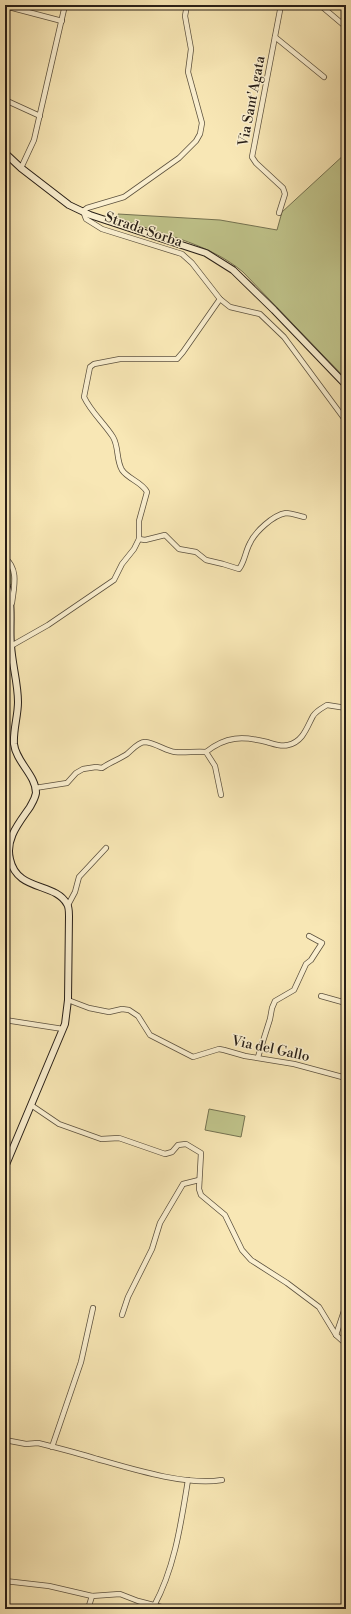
<svg xmlns="http://www.w3.org/2000/svg" width="351" height="1614" font-family="'Libre Bodoni',serif">
<style>
.green{fill:#c0c48b;stroke:#747251}
.lines{fill:none;stroke-linecap:round;stroke-linejoin:round}
.street-casing{stroke:#5c513e;stroke-width:6}
.secondary-casing{stroke:#281f17;stroke-width:8}
.street{stroke:#faefcf;stroke-width:4.5}
.secondary{stroke:#faefcf;stroke-width:6}
.labels{text-anchor:middle;stroke-width:3;stroke-linejoin:round;paint-order:stroke}
.street-label{font-size:14px;fill:#281f17;stroke:#faefcf}
</style>
<rect width="100%" height="100%" fill="#f8e7b5"/>
<filter id="stains"><feTurbulence type="fractalNoise" baseFrequency=".005" numOctaves="4"/><feColorMatrix values="0 0 0 0 .2 0 0 0 0 .09 0 0 0 0 .02 0 0 0 .5 -.17"/></filter>
<radialGradient id="worn" r=".72"><stop offset=".6" stop-color="#630" stop-opacity="0"/><stop offset="1" stop-color="#630" stop-opacity=".3"/></radialGradient>
<g class="green">
<path d="M 346,153 L 346,379 L 243,272 C 211,245 168,236 129,222 L 118,217 L 118,214 L 220,220 L 277,230 L 282,212 Z"/>
<polygon points="5,562 11,570 11,585 10,585 5,576"/>
<polygon points="209,1109 245,1116 241,1137 205,1130"/>
</g>
<g class="lines">
<g class="street-casing">
<g id="street">
<polyline points="187,5 185,16 191,49 188,72 202,123 200,134 196,141 179,158 124,197 87,208 83,211 86,219 102,229 182,254 192,263 220,299 230,307 260,314 284,337 346,421"/>
<polyline points="320,5 346,27"/>
<polyline points="5,6 62,21"/>
<polyline points="275,37 324,77"/>
<polyline points="5,100 40,116"/>
<polyline points="21,168 34,140 65,5"/>
<polyline points="279,213 285,194 283,188 256,163 252,157 281,5"/>
<path d="M 139,539 L 145,540 L 165,535 L 179,549 L 196,552 L 206,560 L 223,564 L 239,569 C 245,561 245,552 250,543 C 255,532 273,515 286,513 C 291,513 299,516 304,517"/>
<path d="M 5,558 C 19,569 14,587 12,603"/>
<path d="M 11,646 L 48,625 L 114,580 L 122,564 L 134,549 L 139,539 L 139,521 L 147,492 C 142,482 128,479 122,470 C 116,460 119,447 113,437 C 104,423 91,412 84,397 L 90,367 L 94,364 L 120,359 L 177,359 L 183,352 L 220,299"/>
<polyline points="206,752 215,766 221,795"/>
<path d="M 35,788 L 67,783 L 76,773 L 83,769 L 96,767 L 102,768 C 110,762 120,759 127,754 C 132,750 138,742 145,742 C 156,743 166,751 175,752 C 185,753 196,751 206,752 C 226,736 243,736 267,742 C 274,744 281,747 288,745 C 303,742 307,727 313,716 C 316,711 322,708 327,705 L 346,708"/>
<polyline points="5,835 11,837"/>
<polyline points="68,905 75,892 79,877 106,848"/>
<polyline points="321,996 346,1003"/>
<polyline points="68,1000 89,1008 109,1012 122,1009 129,1010 138,1016 150,1035 193,1057 219,1049 224,1050 245,1056 294,1064 346,1078"/>
<polyline points="5,1020 63,1029"/>
<polyline points="258,1057 270,1019 272,1008 275,1001 294,990 306,964 311,960 322,943 309,936"/>
<polyline points="31,1105 59,1124 101,1139 119,1138 165,1154 172,1152 178,1145 186,1144 201,1153 199,1189 201,1195 225,1215 242,1250 251,1260 287,1283 319,1307 336,1335 346,1344"/>
<polyline points="122,1315 128,1297 152,1249 160,1223 183,1184 199,1180"/>
<polyline points="336,1335 346,1305"/>
<path d="M 5,1440 L 26,1444 L 38,1443 C 58,1448 78,1453 97,1459 C 132,1469 186,1486 222,1480"/>
<polyline points="52,1447 81,1362 93,1308"/>
<polyline points="5,1581 49,1586 92,1596 120,1594 138,1601 169,1609"/>
<path d="M 154,1606 C 175,1567 181,1523 188,1480"/>
<polyline points="88,1609 92,1596"/>
</g>
</g>
<g class="secondary-casing">
<g id="secondary">
<polyline points="5,153 21,168 69,205 90,215 206,253 233,270 274,310 346,385"/>
<path d="M 5,582 C 14,602 9,624 11,645 C 12,664 18,683 18,702 C 18,716 13,730 14,744 C 16,762 36,775 36,793 C 35,799 32,803 30,807 C 19,823 5,839 10,859 C 17,892 55,882 67,904 C 69,907 69,912 69,916 L 68,1000 L 65,1024 L 5,1167"/>
</g>
</g>
<use href="#street" class="street"/>
<use href="#secondary" class="secondary"/>
</g>
<g class="labels">
<g class="street-label">
<text transform="translate(251 101) rotate(-79)" y="5">Via Sant'Agata</text>
<text transform="translate(144 229) rotate(19)" y="5">Strada Sorba</text>
<text transform="translate(271 1048) rotate(12)" y="5">Via del Gallo</text>
</g>
</g>
<rect width="351" height="1614" fill="none" stroke="#f8e7b5" stroke-width="20"/>
<rect x="6" y="6" width="339" height="1602" fill="none" stroke="#281f17" stroke-width="2"/>
<rect x="10" y="10" width="331" height="1594" fill="none" stroke="#281f17"/>
<rect width="100%" height="100%" filter="url(#stains)"/>
<rect width="100%" height="100%" fill="url(#worn)"/>
</svg>
